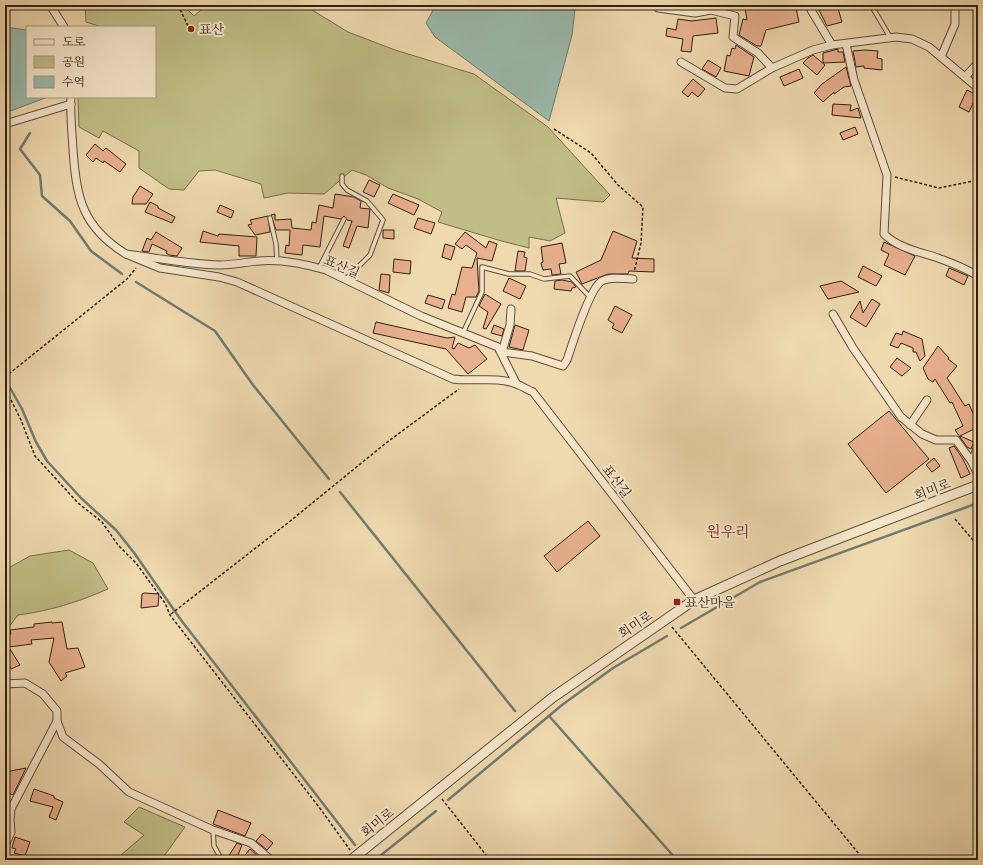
<svg xmlns="http://www.w3.org/2000/svg" width="983" height="865" font-family="'IM FELL Double Pica','Noto Serif KR',serif">
<style>
.green{fill:#c0bd86;stroke:#786e4d}
.water{fill:#9abaab;stroke:#707c6f}
.lines{fill:none;stroke-linecap:round;stroke-linejoin:round}
.stream{stroke:#707c6f;stroke-width:2.5}
.building{fill:#e8b08e;stroke:#302014}
.service-casing{stroke:#604e3b;stroke-width:5.5}
.minor-casing{stroke:#604e3b;stroke-width:9}
.tertiary-casing{stroke:#604e3b;stroke-width:11}
.path{stroke:#302014;stroke-width:1.5;stroke-dasharray:3 2;stroke-linecap:butt}
.service{stroke:#f5e6cb;stroke-width:3.5}
.minor{stroke:#f5e6cb;stroke-width:7}
.tertiary{stroke:#f5e6cb;stroke-width:9}
.poi-dot{fill:#8f2418;stroke:#f5e6cb;stroke-width:1.5}
.labels{text-anchor:middle;stroke-width:4;stroke-linejoin:round;paint-order:stroke}
.poi-label{font-size:13px;fill:#302014;stroke:#f5e6cb;text-anchor:start}
.street-label{font-size:13px;fill:#302014;stroke:#f5e6cb}
.quarter-label{font-size:15px;fill:#7a1f14;stroke:#f5e6cb}
</style>
<rect width="100%" height="100%" fill="#efd9af"/>
<filter id="stains"><feTurbulence type="fractalNoise" baseFrequency=".005" numOctaves="4"/><feColorMatrix values="0 0 0 0 .2 0 0 0 0 .09 0 0 0 0 .02 0 0 0 .5 -.17"/></filter>
<radialGradient id="worn" r=".72"><stop offset=".6" stop-color="#630" stop-opacity="0"/><stop offset="1" stop-color="#630" stop-opacity=".3"/></radialGradient>
<g class="green">
<polygon points="85,5 183,5 194,16 207,5 304,5 348,32 395,50 474,74 548,127 610,195 603,202 556,198 565,233 550,241 529,237 529,248 498,240 438,222 442,212 418,199 388,188 366,175 352,170 324,194 288,193 264,198 261,184 215,170 199,171 184,190 169,189 139,168 139,151 103,131 99,138 79,127 78,97 155,97 155,27 102,27 86,22"/>
<path d="M 69,550 L 93,563 L 108,589 C 78,602 50,611 18,615 L 5,632 L 5,570 L 30,556 Z"/>
<polygon points="139,807 185,827 164,856 172,860 120,860 121,855 144,835 124,822"/>
</g>
<g class="water">
<polygon points="436,5 561,5 575,9 572,35 549,121 435,37 426,23"/>
<polygon points="5,27 27,30 27,97 48,97 5,113"/>
</g>
<g class="lines">
<g class="stream">
<polyline points="30,133 20,149 40,175 42,196 70,221 91,251 122,274"/>
<polyline points="136,282 215,331 253,385 329,479"/>
<polyline points="5,383 9,386 22,409 36,442 47,461 81,498 116,530 135,554 181,620 355,845"/>
<polyline points="340,492 515,711"/>
<polyline points="681,628 760,582 978,503"/>
<polyline points="549,716 677,860"/>
<polyline points="448,800 562,705 613,668 667,636"/>
<polyline points="375,860 436,811"/>
</g>
</g>
<g class="building">
<polygon points="763,5 791,5 792,9 796,8 799,22 766,30 761,46 757,46 739,35 743,19 747,20 745,8"/>
<polygon points="837,5 842,22 827,26 819,10"/>
<polygon points="716,18 718,33 693,36 691,52 681,51 683,39 666,36 667,28 676,30 678,19 692,21"/>
<polygon points="736,45 754,57 749,76 724,71 727,55 730,56 732,48 735,49"/>
<polygon points="838,49 838,52 843,52 845,62 823,63 823,53"/>
<polygon points="865,50 878,51 877,58 882,59 882,70 864,68 864,66 856,67 853,51"/>
<polygon points="813,55 825,65 817,75 803,63 808,58"/>
<polygon points="708,60 721,68 716,77 702,69"/>
<polygon points="846,67 851,86 844,87 834,94 834,92 823,102 814,93 822,84"/>
<polygon points="799,69 803,78 784,86 780,77"/>
<polygon points="693,79 705,89 698,97 692,92 688,97 682,92"/>
<polygon points="967,90 977,95 969,112 959,107"/>
<polygon points="833,104 851,105 850,111 858,108 861,118 832,115"/>
<polygon points="855,127 858,134 843,140 840,133"/>
<polygon points="95,144 103,151 106,148 126,164 120,172 104,161 103,163 96,158 93,162 86,155"/>
<polygon points="369,180 380,185 374,197 363,192"/>
<polygon points="140,186 153,194 146,204 132,204 133,197"/>
<polygon points="335,194 354,197 361,201 360,208 370,209 368,228 357,226 349,248 343,246 352,221 347,220 344,216 341,219 324,216 320,247 303,245 302,255 285,253 286,245 289,246 290,230 276,230 271,215 275,214 275,220 291,219 292,228 311,230 312,222 316,223 319,205 333,208"/>
<polygon points="393,194 419,205 414,215 388,203"/>
<polygon points="150,202 158,206 158,208 175,217 172,223 145,212"/>
<polygon points="220,205 234,211 231,218 217,212"/>
<polygon points="268,216 270,232 255,235 248,225 252,224 250,220"/>
<polygon points="418,218 435,223 431,234 414,228"/>
<polygon points="383,230 394,230 394,239 383,238"/>
<polygon points="203,231 218,236 219,234 257,237 256,256 239,256 239,246 200,242"/>
<polygon points="613,231 637,241 632,258 654,259 654,272 629,271 628,274 608,274 582,284 576,272 601,260"/>
<polygon points="156,232 182,248 177,256 169,255 166,253 167,251 152,244 149,252 142,251 147,238 151,240"/>
<polygon points="465,232 486,248 489,241 497,244 492,261 477,258 479,291 476,297 466,297 462,312 448,308 452,294 455,295 462,267 472,268 477,253 466,245 462,249 455,244"/>
<polygon points="884,242 915,256 905,275 884,265 889,254 881,250"/>
<polygon points="562,243 566,263 559,264 561,274 552,275 551,269 543,270 541,263 543,262 541,247"/>
<polygon points="445,244 455,247 451,260 442,257"/>
<polygon points="518,251 525,252 524,257 527,258 525,271 515,271"/>
<polygon points="394,259 411,261 410,274 393,272"/>
<polygon points="863,266 882,276 876,286 858,277"/>
<polygon points="949,268 968,276 964,285 946,276"/>
<polygon points="381,274 390,275 389,293 379,290"/>
<polygon points="509,278 526,286 520,299 503,291"/>
<polygon points="562,280 572,282 576,287 572,288 571,291 554,289 555,281"/>
<polygon points="841,281 859,292 828,299 820,286"/>
<polygon points="485,294 501,304 486,329 483,328 488,312 479,306"/>
<polygon points="428,295 445,300 442,309 425,303"/>
<polygon points="872,299 880,304 866,327 850,317 860,301 863,313"/>
<polygon points="615,306 632,315 622,333 612,328 614,324 608,320"/>
<polygon points="376,322 447,338 455,337 452,348 454,349 458,343 469,348 475,345 487,359 468,374 446,349 373,333"/>
<polygon points="494,325 504,329 502,336 491,333"/>
<polygon points="515,325 529,330 523,350 509,347"/>
<polygon points="903,331 922,339 925,356 920,361 916,352 913,352 913,348 901,343 898,348 890,345 896,333 902,335"/>
<polygon points="938,346 949,358 948,359 957,366 947,378 965,406 969,404 978,425 978,427 960,436 974,442 971,449 967,447 955,430 963,426 952,402 950,403 935,379 933,382 928,379 923,368"/>
<polygon points="897,358 911,368 902,376 890,367"/>
<polygon points="889,411 929,459 886,493 848,444"/>
<polygon points="954,446 963,459 970,474 961,478 949,448"/>
<polygon points="934,458 940,466 932,472 926,465"/>
<polygon points="588,521 600,536 557,572 544,556"/>
<polygon points="144,593 159,594 158,606 141,608 142,594"/>
<polygon points="52,622 52,623 62,622 67,649 78,648 85,667 65,673 67,676 61,681 49,662 54,638 31,640 32,644 8,647 7,635 11,634 10,630 34,627 34,624"/>
<polygon points="10,649 20,665 11,669 5,658 5,652"/>
<polygon points="26,768 13,795 5,791 5,772"/>
<polygon points="34,789 54,796 54,798 63,802 56,820 49,817 53,807 30,801"/>
<polygon points="218,810 251,823 245,836 213,824"/>
<polygon points="262,834 273,843 267,850 256,841"/>
<polygon points="15,837 30,842 25,856 14,853 16,849 12,848"/>
<polygon points="237,843 242,845 236,860 234,860 228,857"/>
<polygon points="250,849 260,858 259,860 241,860"/>
</g>
<g class="lines">
<g class="service-casing">
<g id="service">
<polyline points="871,5 890,37"/>
<polyline points="342,176 342,184 347,190 367,201 383,220 370,255 346,279"/>
<polyline points="270,218 276,244 277,260"/>
<polyline points="319,268 344,219"/>
<polyline points="463,333 482,292 482,267 509,274 530,274 544,279 570,276 590,297"/>
<polyline points="213,830 214,846 222,860"/>
</g>
</g>
<g class="minor-casing">
<g id="minor">
<polyline points="50,5 64,27"/>
<polyline points="810,5 811,10 832,45"/>
<polyline points="658,8 695,13 711,10 735,16 733,37 758,53 772,68"/>
<path d="M 846,44 L 854,80 L 887,175 L 884,234 C 898,248 920,252 938,258 C 952,263 965,268 978,276"/>
<polyline points="941,57 955,24 955,5"/>
<polyline points="681,62 725,88 737,89 772,68 813,50 832,45 896,37 912,39 929,47 978,88"/>
<polyline points="965,77 978,63"/>
<path d="M 71,97 C 70,114 72,132 73,149 C 76,197 82,227 126,254 C 157,258 188,264 220,265 C 233,265 246,262 259,261 C 281,259 305,264 326,270 L 421,316 L 498,347 L 516,383"/>
<polyline points="5,124 71,104"/>
<path d="M 126,254 L 160,268 L 219,277 L 237,282 L 453,379 C 473,382 497,376 516,384 C 522,386 528,390 533,392 L 694,600"/>
<path d="M 511,309 L 510,325 L 502,352 L 532,356 L 563,366 L 567,360 C 572,345 590,287 602,281 C 611,276 622,279 633,279"/>
<polyline points="833,314 853,348 901,417 922,434 936,440 956,440 972,462 978,475"/>
<polyline points="910,425 927,400"/>
<polyline points="972,462 978,446"/>
<polyline points="5,684 25,683 43,694 57,711 57,721 63,737 99,764 129,792 213,830 251,843 271,860"/>
<polyline points="5,846 11,832 10,820 11,809 57,721"/>
</g>
</g>
<g class="tertiary-casing">
<polyline id="tertiary" points="351,860 552,698 694,600 780,561 978,485"/>
</g>
<g class="path">
<polyline points="178,5 188,26"/>
<polyline points="554,129 591,153 618,185 643,207 641,243 634,272"/>
<polyline points="895,177 939,188 978,180"/>
<polyline points="5,377 127,279 136,268"/>
<polyline points="5,392 9,396 21,420 35,456 78,503 102,522 118,545 136,563 165,603 170,615 319,807 350,850"/>
<polyline points="955,519 978,546"/>
<polyline points="171,614 289,522 386,443 459,389"/>
<polyline points="672,627 864,860"/>
<polyline points="442,799 490,860"/>
</g>
<use href="#service" class="service"/>
<use href="#minor" class="minor"/>
<use href="#tertiary" class="tertiary"/>
</g>
<g class="poi-dot">
<circle cx="191" cy="29" r="4"/>
<rect x="673" y="598" width="8" height="8" rx="2"/>
</g>
<g class="labels">
<g class="poi-label">
<text x="199" y="34">표산</text>
<text x="685" y="607">표산마을</text>
</g>
<g class="street-label">
<text transform="translate(342 266) rotate(23)" y="5">표산길</text>
<text transform="translate(617 481) rotate(52)" y="5">표산길</text>
<text transform="translate(932 489) rotate(-21)" y="5">회미로</text>
<text transform="translate(635 624) rotate(-34)" y="5">회미로</text>
<text transform="translate(377 822) rotate(-39)" y="5">회미로</text>
</g>
<g class="quarter-label">
<text x="728" y="537">원우리</text>
</g>
</g>
<rect width="983" height="865" fill="none" stroke="#efd9af" stroke-width="20"/>
<rect x="6" y="6" width="971" height="853" fill="none" stroke="#302014" stroke-width="2"/>
<rect x="10" y="10" width="963" height="845" fill="none" stroke="#302014"/>
<rect x="26" y="26" width="130" height="72" fill="#f5e6cb" stroke="#a69782"/>
<rect x="34" y="39" width="20" height="6" fill="#f5e6cb" stroke="#a69782"/>
<text x="62" y="46" font-size="12" fill="#302014">도로</text>
<rect x="34" y="56" width="20" height="12" fill="#c0bd86" stroke="#a69782"/>
<text x="62" y="66" font-size="12" fill="#302014">공원</text>
<rect x="34" y="76" width="20" height="12" fill="#9abaab" stroke="#a69782"/>
<text x="62" y="86" font-size="12" fill="#302014">수역</text>
<rect width="100%" height="100%" filter="url(#stains)"/>
<rect width="100%" height="100%" fill="url(#worn)"/>
</svg>
